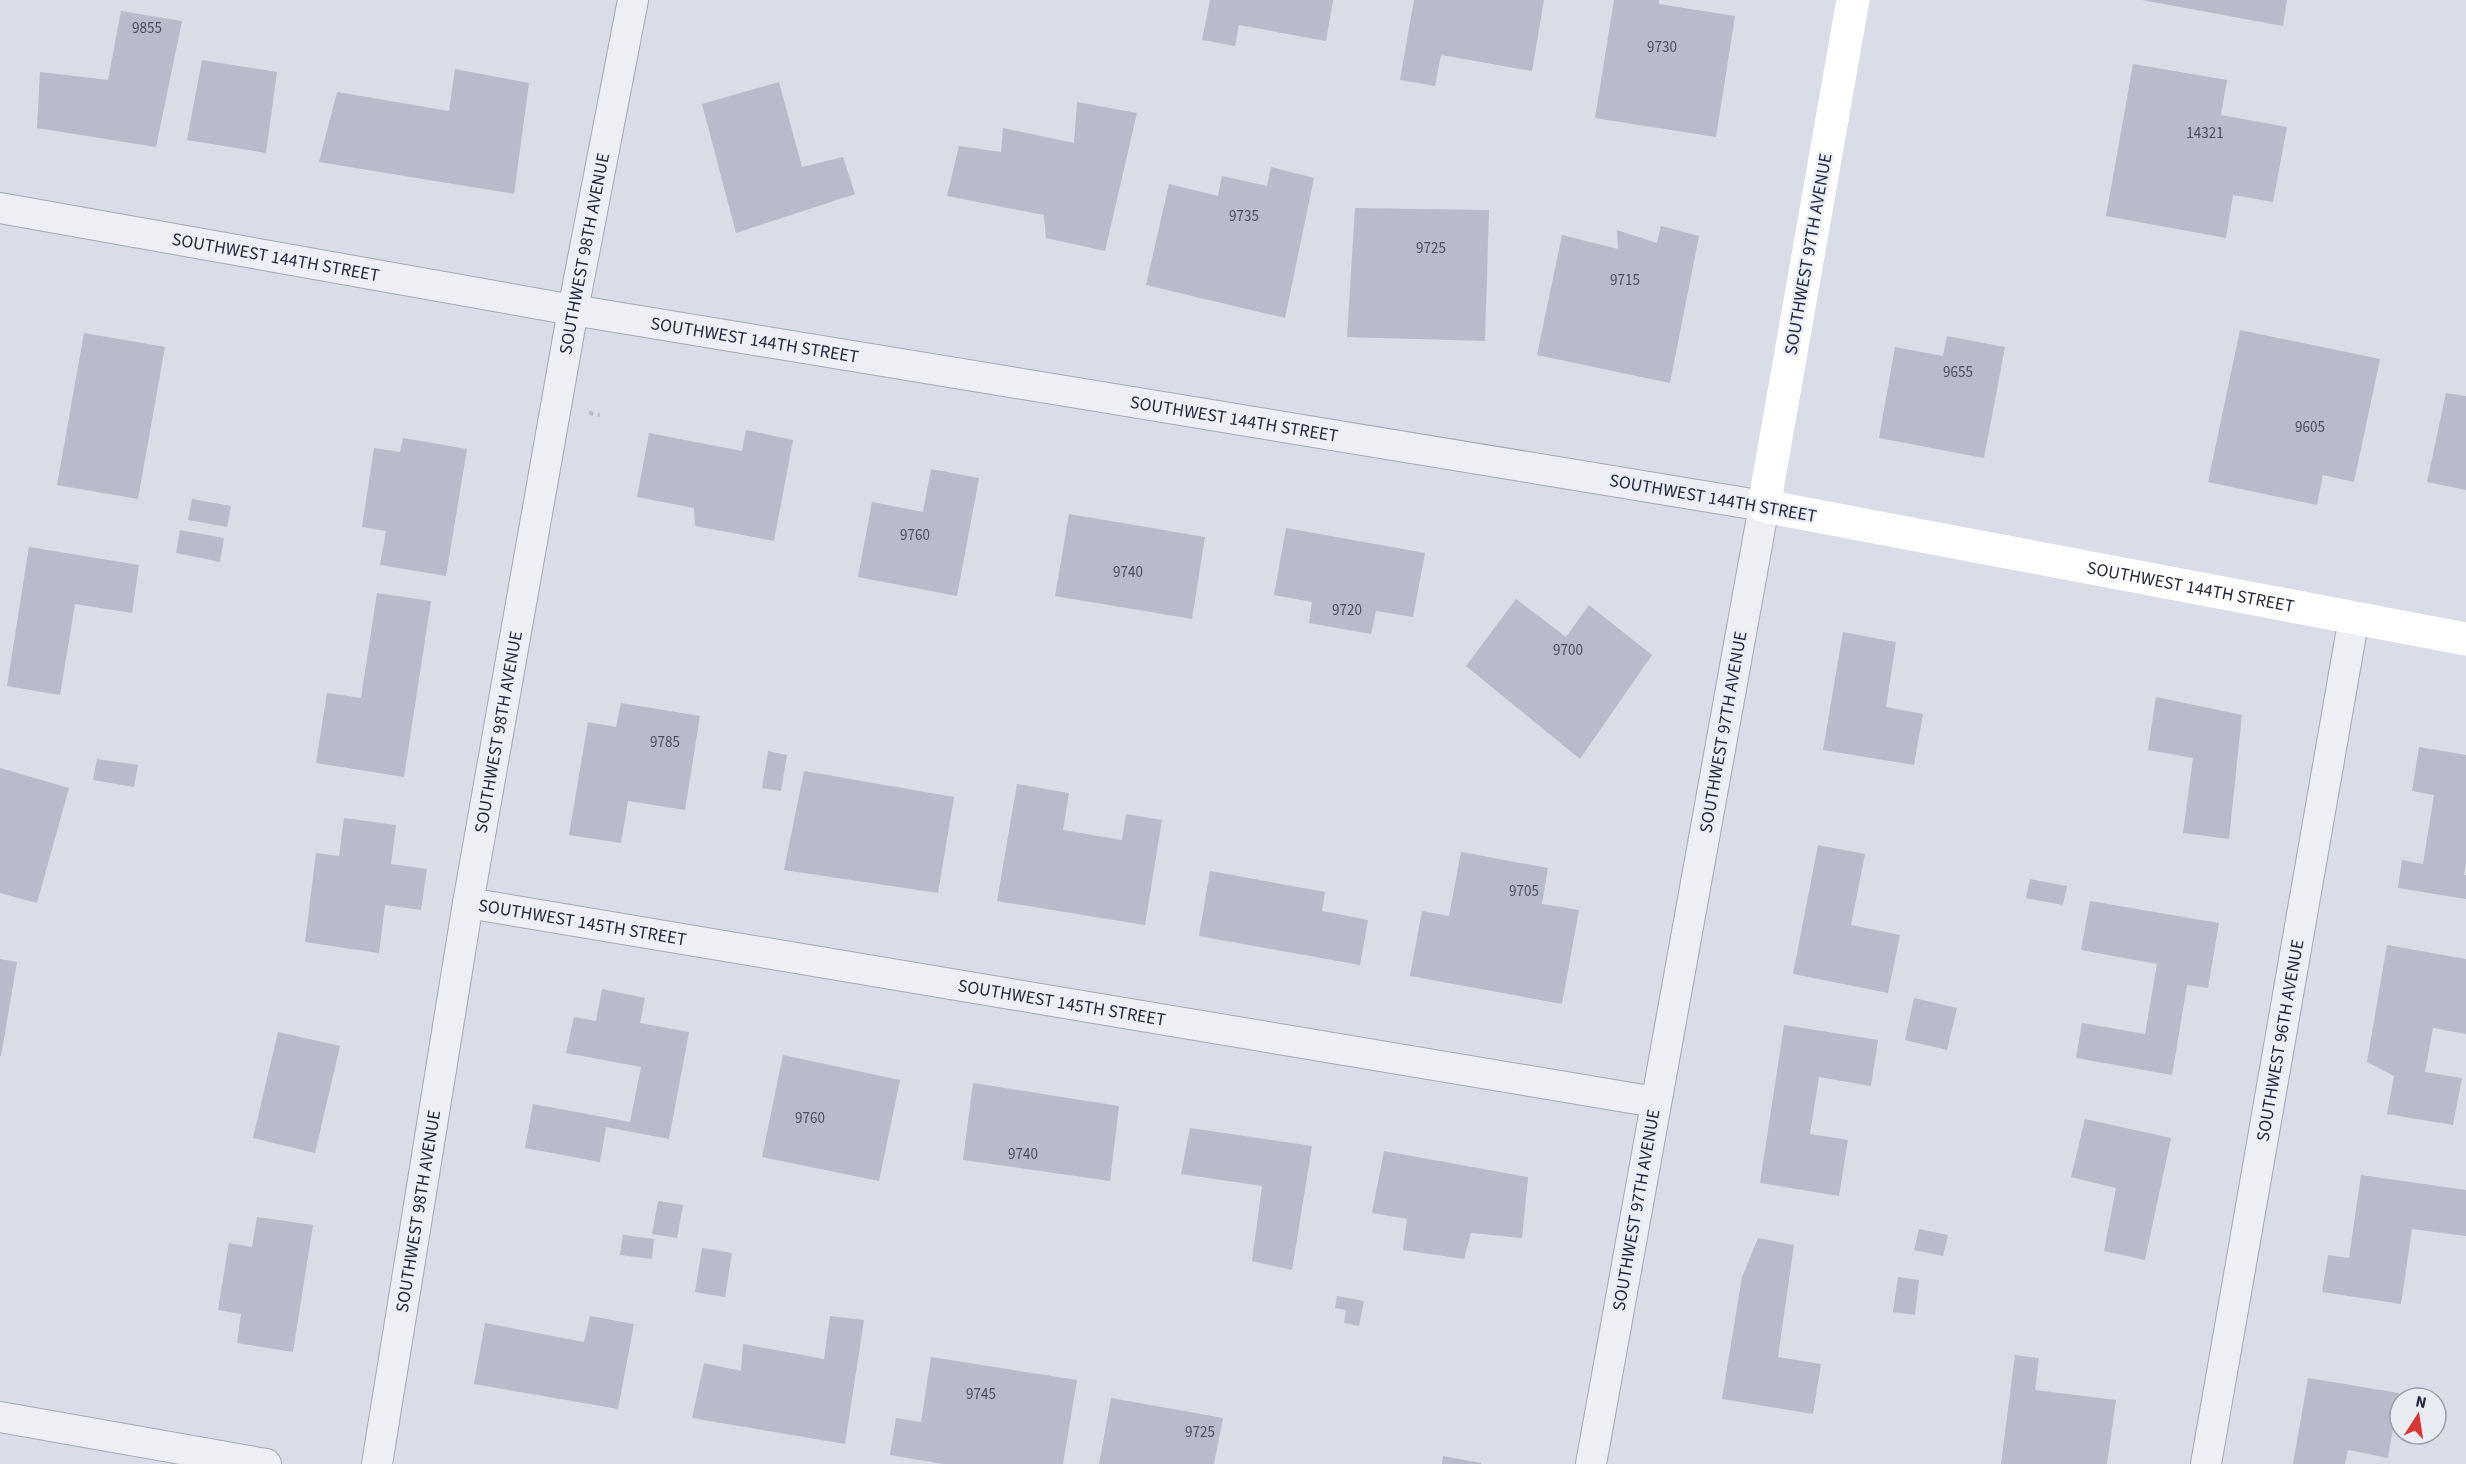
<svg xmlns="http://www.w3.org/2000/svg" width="2466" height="1464" font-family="'Source Sans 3',sans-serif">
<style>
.building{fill:#b7bbca}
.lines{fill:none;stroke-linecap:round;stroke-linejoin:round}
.street-casing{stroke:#a3a7b4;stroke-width:32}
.path{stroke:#b9bbc5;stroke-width:4;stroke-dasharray:4.5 4.5;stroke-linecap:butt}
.street{stroke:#edeff5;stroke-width:30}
.secondary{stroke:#fff;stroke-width:33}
.labels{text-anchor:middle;stroke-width:4.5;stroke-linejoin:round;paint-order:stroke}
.number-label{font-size:15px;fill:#494d60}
.street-label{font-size:18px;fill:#24283d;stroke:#eaecf4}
</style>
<rect width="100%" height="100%" fill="#dadde7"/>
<g class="building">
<polygon points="1210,0 1333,0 1326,41 1239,25 1235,46 1202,40"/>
<polygon points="1414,0 1544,0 1532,71 1441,55 1435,86 1400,80"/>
<polygon points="1614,0 1659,0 1659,4 1735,16 1716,137 1595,118"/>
<polygon points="2142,0 2287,0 2283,26"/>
<polygon points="121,11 182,21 156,147 37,128 40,72 108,80"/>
<polygon points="202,60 277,72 266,153 187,140"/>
<polygon points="2133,64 2227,80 2221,115 2287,127 2273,202 2233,195 2226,238 2106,216"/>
<polygon points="455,69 529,83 514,194 319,162 337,92 449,111"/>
<polygon points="779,82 802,167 843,157 855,194 736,233 702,104"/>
<polygon points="1077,102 1137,113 1105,251 1046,238 1044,215 947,196 959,146 1001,152 1003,128 1074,143"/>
<polygon points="1271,167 1314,178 1285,318 1146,285 1169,184 1218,196 1222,176 1267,186"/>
<polygon points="1355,208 1489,210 1485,341 1347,337"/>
<polygon points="1661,226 1699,236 1670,383 1537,355 1562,235 1618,249 1617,230 1657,243"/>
<polygon points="2240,330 2380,359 2354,482 2323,475 2317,505 2208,482"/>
<polygon points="84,333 165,347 138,499 57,485"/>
<polygon points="1947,336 2005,347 1984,458 1879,438 1895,347 1943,356"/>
<polygon points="2446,393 2466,396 2466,490 2427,482"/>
<polygon points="746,430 793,440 774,541 695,526 694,508 637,497 649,433 742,451"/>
<polygon points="403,438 467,449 446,576 380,565 386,531 362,527 374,448 400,452"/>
<polygon points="931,469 979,478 957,596 858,577 872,502 923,512"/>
<polygon points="192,499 231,506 227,527 188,520"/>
<polygon points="1069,514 1205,537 1192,619 1055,596"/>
<polygon points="1286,528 1425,553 1413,617 1376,611 1371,634 1309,623 1312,602 1274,595"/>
<polygon points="180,530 224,538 220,562 176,553"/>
<polygon points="29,547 139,565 132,613 75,604 60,695 7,686"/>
<polygon points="377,593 431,601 404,777 316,763 327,693 361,698"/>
<polygon points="1516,599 1566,637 1589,605 1652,655 1580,759 1466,666"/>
<polygon points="1843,632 1896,642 1886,707 1923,714 1914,765 1823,750"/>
<polygon points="2156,697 2242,715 2229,839 2183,833 2193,758 2148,750"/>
<polygon points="621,703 700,716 685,810 628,801 621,843 569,835 588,722 616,727"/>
<polygon points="2419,747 2466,755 2466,863 2464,875 2466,875 2466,899 2398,888 2402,860 2423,864 2434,795 2412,791"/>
<polygon points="768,751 787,755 781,791 762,788"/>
<polygon points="97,759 138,765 134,787 93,780"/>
<polygon points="0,768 69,788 37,903 0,893"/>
<polygon points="804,771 954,797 938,893 784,870"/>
<polygon points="1017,784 1069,793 1063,830 1122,840 1126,814 1162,820 1145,925 997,901"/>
<polygon points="344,818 396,825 391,864 427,869 421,910 385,905 379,953 305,942 316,853 339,856"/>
<polygon points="1818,845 1865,854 1851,925 1900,935 1888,993 1793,974"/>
<polygon points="1461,852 1548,868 1542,904 1579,910 1562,1004 1410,976 1422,911 1449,916"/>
<polygon points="1210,871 1325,892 1322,911 1368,920 1360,965 1199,936"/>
<polygon points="2030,879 2067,886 2063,905 2026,898"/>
<polygon points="2090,901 2219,923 2208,988 2187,985 2172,1075 2076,1058 2082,1023 2145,1034 2157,964 2081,950"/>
<polygon points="2387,945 2466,959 2466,1034 2433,1028 2425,1072 2462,1078 2453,1125 2387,1114 2394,1076 2367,1062"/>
<polygon points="0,959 17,962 1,1056 0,1056"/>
<polygon points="602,989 645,998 640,1023 689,1032 669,1139 606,1127 600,1162 525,1148 533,1104 630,1122 641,1067 566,1053 574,1017 596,1021"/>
<polygon points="1914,998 1957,1008 1947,1050 1905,1040"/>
<polygon points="1784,1025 1878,1040 1871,1086 1819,1077 1810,1134 1848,1140 1839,1196 1760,1183"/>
<polygon points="278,1032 340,1046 315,1153 253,1138"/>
<polygon points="783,1055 900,1080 879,1181 762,1157"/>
<polygon points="973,1083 1119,1106 1110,1181 963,1160"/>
<polygon points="2085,1119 2171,1138 2145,1260 2104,1251 2116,1188 2071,1177"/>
<polygon points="1190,1128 1312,1146 1292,1270 1252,1261 1262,1186 1181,1174"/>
<polygon points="1384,1151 1528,1177 1522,1238 1471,1233 1464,1259 1403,1250 1407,1219 1372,1213"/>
<polygon points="2361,1175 2466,1190 2466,1236 2412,1229 2401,1304 2322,1292 2328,1255 2349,1258"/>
<polygon points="658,1201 683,1205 677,1238 652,1234"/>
<polygon points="257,1217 313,1225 293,1352 237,1343 241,1314 218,1310 229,1243 252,1247"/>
<polygon points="1919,1229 1948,1235 1943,1256 1914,1250"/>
<polygon points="623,1235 654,1239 652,1259 620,1255"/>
<polygon points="1758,1238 1794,1245 1778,1357 1821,1364 1813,1414 1722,1399 1742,1277"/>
<polygon points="702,1248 732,1253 725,1297 695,1292"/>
<polygon points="1898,1277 1919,1280 1915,1315 1893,1312"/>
<polygon points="1337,1296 1364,1301 1359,1326 1344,1323 1346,1310 1335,1308"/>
<polygon points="590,1316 634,1324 618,1409 474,1384 485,1323 584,1342"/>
<polygon points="830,1316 864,1320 845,1444 692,1418 704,1363 741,1371 743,1344 824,1359"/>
<polygon points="2015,1355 2039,1358 2035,1390 2116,1400 2107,1464 2001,1464"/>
<polygon points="931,1357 1077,1380 1063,1464 943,1464 890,1455 896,1418 921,1422"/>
<polygon points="2308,1378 2399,1393 2388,1458 2348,1450 2345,1464 2293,1464"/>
<polygon points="1111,1398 1223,1418 1214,1464 1099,1464"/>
<polygon points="1443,1456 1481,1463 1481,1464 1442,1464"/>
</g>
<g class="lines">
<g class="street-casing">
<g id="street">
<path id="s1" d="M 0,208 L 573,310 L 1764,506 L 1591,1464"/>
<path id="s2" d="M 468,903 L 1655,1102"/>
<polyline points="0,1417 266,1464"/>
<path id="s3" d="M 377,1464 L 468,903 L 573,310 L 633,0"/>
<path id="s4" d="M 2206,1464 L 2354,617"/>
</g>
</g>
<polyline class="path" points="589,413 600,415"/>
<use href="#street" class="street"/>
<path class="secondary" id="s5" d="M 1853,0 L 1764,506 L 2466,639"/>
</g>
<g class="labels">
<g class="number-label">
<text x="147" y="33">9855</text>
<text x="1662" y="52">9730</text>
<text x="2205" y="138">14321</text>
<text x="1244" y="221">9735</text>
<text x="1431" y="253">9725</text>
<text x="1625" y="285">9715</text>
<text x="1958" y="377">9655</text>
<text x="2310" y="432">9605</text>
<text x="915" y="540">9760</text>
<text x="1128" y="577">9740</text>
<text x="1347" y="615">9720</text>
<text x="1568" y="655">9700</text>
<text x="665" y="747">9785</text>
<text x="1524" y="896">9705</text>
<text x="810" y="1123">9760</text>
<text x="1023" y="1159">9740</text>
<text x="981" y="1399">9745</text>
<text x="1200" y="1437">9725</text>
</g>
<g class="street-label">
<text dy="6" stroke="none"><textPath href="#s3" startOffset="1228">SOUTHWEST 98TH AVENUE</textPath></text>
<text transform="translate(1808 254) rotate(-80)" y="6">SOUTHWEST 97TH AVENUE</text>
<text dy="6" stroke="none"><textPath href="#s1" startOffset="280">SOUTHWEST 144TH STREET</textPath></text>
<text dy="6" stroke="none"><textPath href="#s1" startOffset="766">SOUTHWEST 144TH STREET</textPath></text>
<text dy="6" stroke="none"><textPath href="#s1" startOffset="1252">SOUTHWEST 144TH STREET</textPath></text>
<text transform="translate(1713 498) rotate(10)" y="6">SOUTHWEST 144TH STREET</text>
<text dy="6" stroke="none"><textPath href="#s5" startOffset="948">SOUTHWEST 144TH STREET</textPath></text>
<text dy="6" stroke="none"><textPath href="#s3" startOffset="742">SOUTHWEST 98TH AVENUE</textPath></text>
<text transform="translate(1723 732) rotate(-80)" y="6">SOUTHWEST 97TH AVENUE</text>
<text dy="6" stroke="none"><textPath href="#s2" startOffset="116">SOUTHWEST 145TH STREET</textPath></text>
<text dy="6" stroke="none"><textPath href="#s2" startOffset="602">SOUTHWEST 145TH STREET</textPath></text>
<text dy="6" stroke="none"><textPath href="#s4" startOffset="430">SOUTHWEST 96TH AVENUE</textPath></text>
<text dy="6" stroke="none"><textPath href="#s3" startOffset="256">SOUTHWEST 98TH AVENUE</textPath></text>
<text transform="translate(1636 1210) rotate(-80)" y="6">SOUTHWEST 97TH AVENUE</text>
</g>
</g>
<g transform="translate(2418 1416) rotate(12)"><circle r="28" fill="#eaecf4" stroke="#9b9eab" stroke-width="1.5"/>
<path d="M0-4.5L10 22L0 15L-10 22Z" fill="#d83733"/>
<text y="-9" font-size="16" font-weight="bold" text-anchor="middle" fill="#24283d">N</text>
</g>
</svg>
